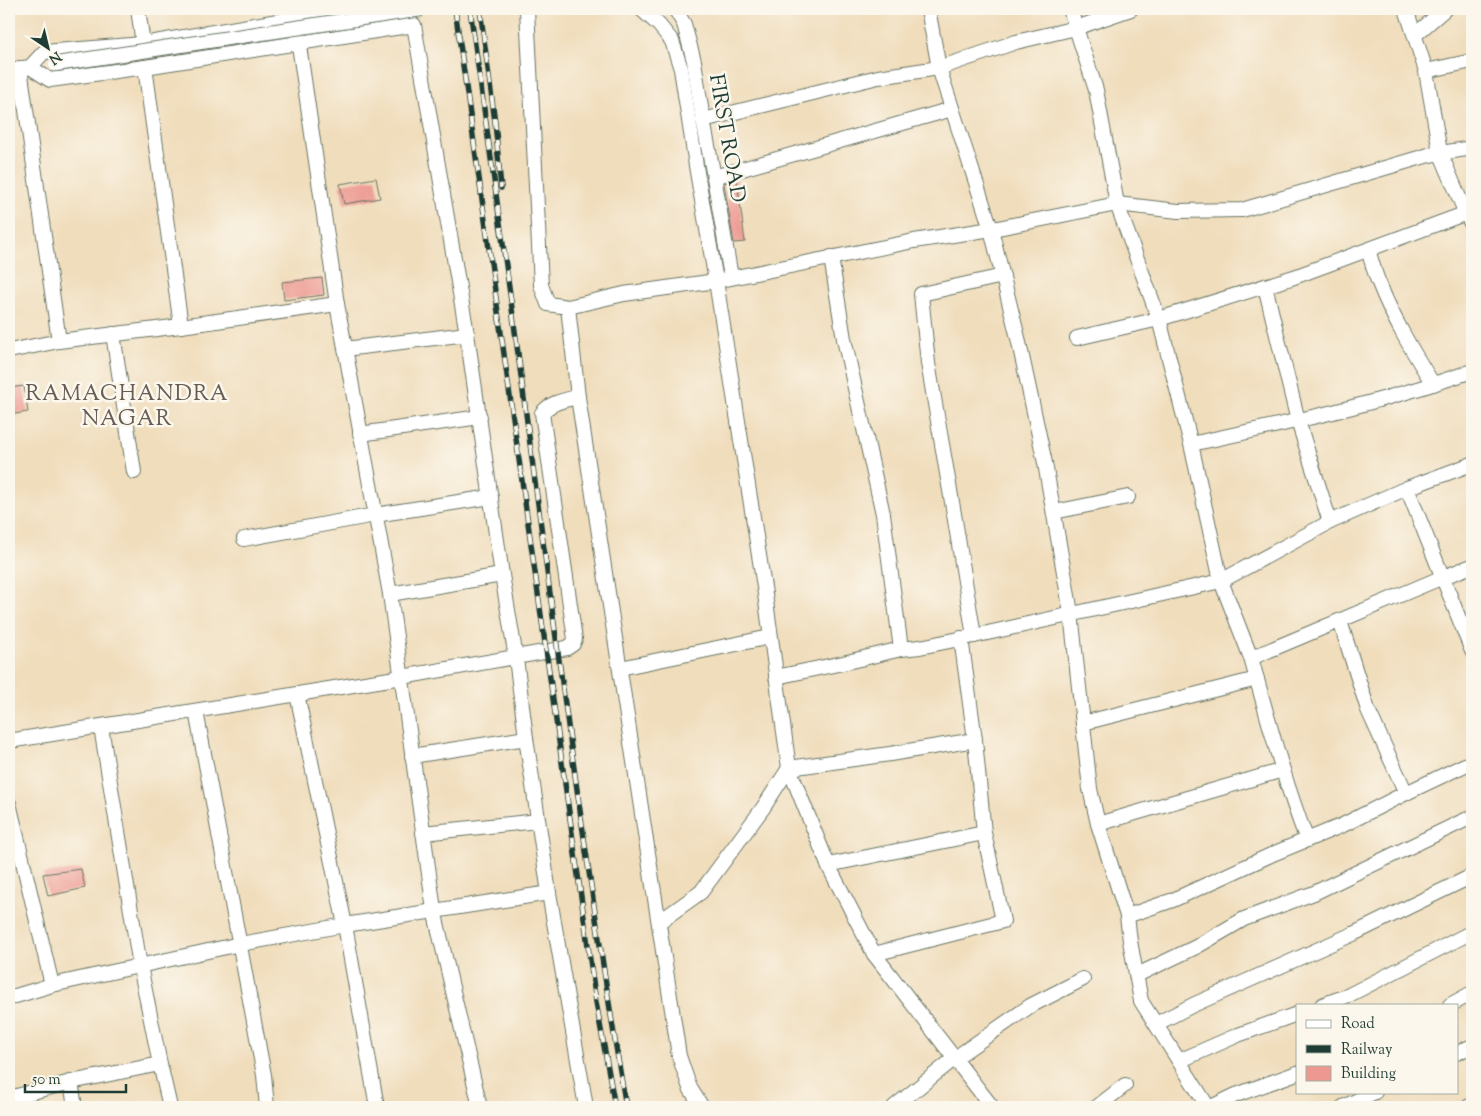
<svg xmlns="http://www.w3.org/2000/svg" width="1481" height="1116" font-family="'Sorts Mill Goudy',serif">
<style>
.building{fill:#ed9991}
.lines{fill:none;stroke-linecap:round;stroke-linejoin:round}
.minor-casing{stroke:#687564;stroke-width:16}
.minor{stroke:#fff;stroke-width:14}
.rail-casing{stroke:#1f3d34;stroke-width:5.5}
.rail{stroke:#fbf7ec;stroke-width:4;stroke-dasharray:11;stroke-linecap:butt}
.minor-bridge-casing{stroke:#687564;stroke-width:16;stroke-linecap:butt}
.minor-bridge{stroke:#fff;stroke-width:14}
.labels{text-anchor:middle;stroke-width:5;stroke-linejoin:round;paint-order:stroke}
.street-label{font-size:21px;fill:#1f3d34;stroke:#fbf7ec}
.neighbourhood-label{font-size:22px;letter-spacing:1px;fill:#675d55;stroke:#fbf7ec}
</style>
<rect width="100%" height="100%" fill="#fbf7ec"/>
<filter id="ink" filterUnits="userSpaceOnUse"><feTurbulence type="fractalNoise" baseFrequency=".02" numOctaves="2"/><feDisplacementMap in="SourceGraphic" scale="10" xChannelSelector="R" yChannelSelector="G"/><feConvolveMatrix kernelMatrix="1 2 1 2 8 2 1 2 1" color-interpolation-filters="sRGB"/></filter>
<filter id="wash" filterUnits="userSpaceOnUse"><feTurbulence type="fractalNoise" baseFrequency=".0096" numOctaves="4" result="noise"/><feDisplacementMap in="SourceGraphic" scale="20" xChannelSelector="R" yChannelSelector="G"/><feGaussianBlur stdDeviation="1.12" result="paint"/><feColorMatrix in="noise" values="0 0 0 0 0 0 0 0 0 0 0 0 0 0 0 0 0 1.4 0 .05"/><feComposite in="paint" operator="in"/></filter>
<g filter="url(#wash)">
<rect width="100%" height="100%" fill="#f0ddbc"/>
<g id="blocks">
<g class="building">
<polygon points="376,178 380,198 344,204 340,184"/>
<polygon points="737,180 745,242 734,243 724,183"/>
<polygon points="322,278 324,295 284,300 282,282"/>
<polygon points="24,386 28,412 9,415 9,388"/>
<polygon points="81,869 85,888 48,896 43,874"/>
</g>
</g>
</g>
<g filter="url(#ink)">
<use href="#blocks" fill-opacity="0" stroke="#687564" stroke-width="1"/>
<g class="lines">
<g class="minor-casing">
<g id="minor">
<polyline points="138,9 143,44"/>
<polyline points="343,9 295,18 337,304 390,594 434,910 480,1107"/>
<polyline points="527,9 541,285 548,304 568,307 624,294 716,281 914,241 998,228 1117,204 1178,211 1242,210 1429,155 1472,148"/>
<polyline points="641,9 659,25 672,41 681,69 697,172 716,281 764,587 789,768 828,865 874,954 992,1107"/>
<polyline points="675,9 684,24 694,61 703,120 714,177 731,277"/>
<polyline points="928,9 939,68 991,229 1018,338 1045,463 1071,613 1090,789 1098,824 1127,916 1130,941 1141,1001 1208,1107"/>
<polyline points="1070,9 1076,28 1131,9"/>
<polyline points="1406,9 1426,71 1440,152 1466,214 1472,225"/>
<polyline points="1415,35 1445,9"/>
<polyline points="30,67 50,80 145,67 414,25 467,334 502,575 516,658 526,738 549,893 586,1107"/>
<polyline points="145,67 181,326 337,304"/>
<polyline points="20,68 59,341"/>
<polyline points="9,70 30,67 44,52 143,44 295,18 294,9"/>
<polyline points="1426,71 1472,61"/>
<polyline points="703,120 878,77 939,68 1016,42 1076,28 1096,90 1117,204 1159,319 1191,444 1221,581 1251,658 1443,577 1472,566"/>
<polyline points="714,177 952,109"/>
<path d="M 1368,250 C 1372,261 1374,272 1379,283 C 1393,319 1413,352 1433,384"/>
<polyline points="831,257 844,339 883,514 901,649"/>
<polyline points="1265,286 1298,421 1330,522"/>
<polyline points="568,307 578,397 675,1029 679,1056 690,1088 702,1107"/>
<polyline points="113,334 134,472"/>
<polyline points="1077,338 1159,319 1294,277 1472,211"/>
<polyline points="345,349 467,334"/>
<polyline points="9,351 59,341 181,326"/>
<polyline points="360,434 480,417"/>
<path d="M 1191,444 C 1286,424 1381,403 1472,371"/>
<polyline points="1407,488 1472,651"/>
<polyline points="1054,512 1128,497"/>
<polyline points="244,539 375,515 491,497"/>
<polyline points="390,594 502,575"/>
<polyline points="1340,621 1368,710 1406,793"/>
<polyline points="974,636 953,508 928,363 921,294 1003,276"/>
<path d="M 1251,658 C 1268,719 1284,781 1307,840"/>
<polyline points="620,668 770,637"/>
<polyline points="776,677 843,663 901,649 920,647 974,636 1221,581 1330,522 1407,488 1472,464"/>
<polyline points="297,694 345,925 377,1107"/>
<polyline points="196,711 264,1075 267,1107"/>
<polyline points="1083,723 1257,679"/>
<polyline points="101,727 140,966 160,1064"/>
<path d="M 9,741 L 402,677 L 567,648 L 573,644 L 575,639 L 542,413 C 551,402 565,400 578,397"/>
<polyline points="412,756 526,738"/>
<polyline points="9,803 52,985"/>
<polyline points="1098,824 1283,770"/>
<polyline points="423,833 538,821"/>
<polyline points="828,865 984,833"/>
<polyline points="1127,916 1173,900 1275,853 1343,825 1406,793 1465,765 1472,763"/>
<polyline points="659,922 701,892 763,808 789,768 890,754 975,740"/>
<polyline points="874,954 1003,921 984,833 975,740 961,638"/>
<polyline points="1137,975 1196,947 1244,919 1314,893 1461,822 1472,817"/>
<polyline points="9,998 52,985 240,944 345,925 549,893"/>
<polyline points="1322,1005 1349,995 1472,932"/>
<polyline points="1450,1005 1472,993"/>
<polyline points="1156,1024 1193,1005 1353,934 1472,876"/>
<polyline points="1457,1053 1472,1046"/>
<polyline points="1179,1061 1238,1035 1297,1014"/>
<polyline points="71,1082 75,1107"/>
<polyline points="9,1098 71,1082 160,1064 170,1107"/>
<polyline points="894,1107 955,1058 1030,1006 1083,979"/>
<polyline points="1097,1107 1125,1085"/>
<polyline points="1211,1107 1236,1095 1297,1073"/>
<polyline points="1343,1107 1375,1092"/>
<polyline points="1468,1107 1472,1105"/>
</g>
</g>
<use href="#minor" class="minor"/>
<g class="rail-casing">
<g id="rail">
<polyline points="455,9 596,1002 615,1107"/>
<path d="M 470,9 C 483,106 498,204 511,301 C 547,570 581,840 626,1107"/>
<polyline points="480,9 495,122 501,188"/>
</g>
</g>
<use href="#rail" class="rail"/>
<g class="minor-bridge-casing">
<polyline id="minor-bridge" points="56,64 422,9"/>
</g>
<use href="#minor-bridge" class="minor-bridge"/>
</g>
</g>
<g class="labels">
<g class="street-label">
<text transform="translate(728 138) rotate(80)" y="7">FIRST ROAD</text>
</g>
<g class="neighbourhood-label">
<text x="127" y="400">RAMACHANDRA<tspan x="127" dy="25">NAGAR</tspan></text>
</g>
</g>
<rect width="1481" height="1116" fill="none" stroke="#fbf7ec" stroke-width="30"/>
<rect x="1296" y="1004" width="162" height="90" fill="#fbf7ec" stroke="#a3ada2"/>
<rect x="1306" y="1020" width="25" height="8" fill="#ffffff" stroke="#a3ada2"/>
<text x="1341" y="1028" font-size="15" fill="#1f3d34">Road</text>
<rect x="1306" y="1045" width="25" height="8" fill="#1f3d34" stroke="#a3ada2"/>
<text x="1341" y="1054" font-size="15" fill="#1f3d34">Railway</text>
<rect x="1306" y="1066" width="25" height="15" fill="#ed9991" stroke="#a3ada2"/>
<text x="1341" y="1078" font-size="15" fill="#1f3d34">Building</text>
<g transform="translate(48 48) rotate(145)" stroke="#fbf7ec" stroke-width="4" paint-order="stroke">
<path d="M0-4L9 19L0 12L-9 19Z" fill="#1f3d34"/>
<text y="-8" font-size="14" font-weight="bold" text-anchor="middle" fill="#1f3d34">N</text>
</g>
<path d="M25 1084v8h101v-8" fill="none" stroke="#1f3d34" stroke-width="2.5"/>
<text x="32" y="1084" font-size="15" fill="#1f3d34" stroke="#fbf7ec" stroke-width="4" paint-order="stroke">50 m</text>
</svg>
